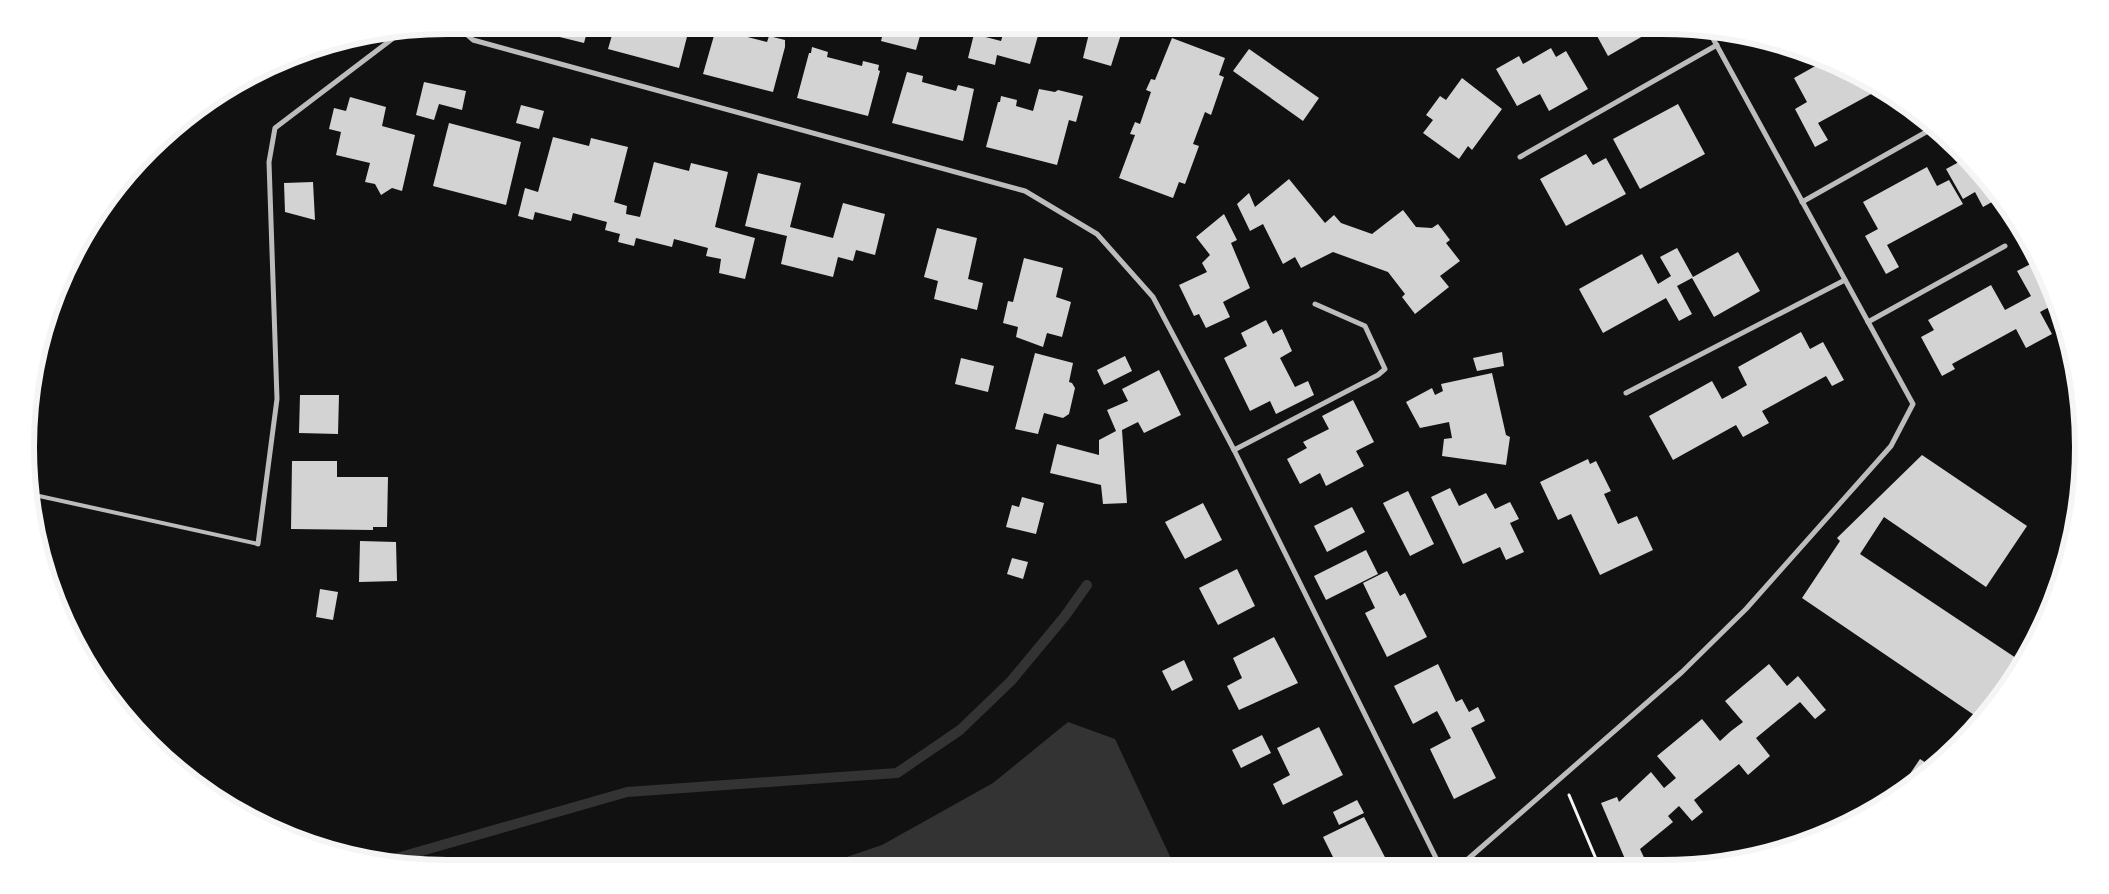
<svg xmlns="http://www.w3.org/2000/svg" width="2109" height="894" font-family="'Titillium Web',sans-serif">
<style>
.water{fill:#333}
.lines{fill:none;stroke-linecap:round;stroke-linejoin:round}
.stream{stroke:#333;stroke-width:10}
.building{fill:#d3d3d3}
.path{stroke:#f5f5f5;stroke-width:3}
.service{stroke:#bcbcbc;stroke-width:4}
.minor{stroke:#bcbcbc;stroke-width:5}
.rim{fill:none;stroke:#f5f5f5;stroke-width:6}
</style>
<rect width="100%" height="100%" fill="#111"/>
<polygon class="water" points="1068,722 1115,739 1175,867 814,868 882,845 993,783"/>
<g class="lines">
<polyline class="stream" points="390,860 627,792 897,773 960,730 1011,681 1065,616 1087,585"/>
</g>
<g class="building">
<polygon points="543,25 589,25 584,43 515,26"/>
<polygon points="615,25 690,25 679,68 608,49"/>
<polygon points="717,25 734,27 732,33 767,42 769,36 785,40 785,47 773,92 703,74"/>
<polygon points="800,25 820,25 819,30"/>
<polygon points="885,25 923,25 916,50 881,41"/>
<polygon points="1006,25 1014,25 1039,32 1030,64 997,55 995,65 968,58 974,34 1001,41"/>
<polygon points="1091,25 1122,31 1111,66 1083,58"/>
<polygon points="1591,25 1647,25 1650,32 1608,56"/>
<polygon points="1172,38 1225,58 1219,75 1224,77 1211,115 1205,112 1193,144 1199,146 1185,184 1179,182 1173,198 1119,178 1135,135 1130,134 1135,122 1140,124 1151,92 1146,90 1151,79 1155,80"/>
<polygon points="1757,41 1764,42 1770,43 1761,48"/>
<polygon points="812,47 828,52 827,57 862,66 863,61 879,65 878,70 880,71 868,116 797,98 809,53 811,53"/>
<polygon points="1551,48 1556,57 1566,51 1588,89 1549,111 1540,94 1517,106 1496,69 1519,56 1523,64"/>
<polygon points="1249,49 1319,98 1303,121 1233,71"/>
<polygon points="1826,60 1873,82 1882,88 1818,123 1828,140 1815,147 1795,109 1807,102 1794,78"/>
<polygon points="907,72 923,76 922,82 956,91 958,85 974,89 963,141 892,123"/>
<polygon points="1462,78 1502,109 1472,150 1468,146 1459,159 1423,133 1433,120 1426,115 1440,96 1446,100"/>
<polygon points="424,82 466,91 462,110 439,104 434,120 416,115"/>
<polygon points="1039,89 1055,92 1058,90 1083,96 1076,122 1069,120 1057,165 986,147 998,102 1000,102 1001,96 1017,100 1016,106 1033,111"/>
<polygon points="1883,89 1895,97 1890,100"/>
<polygon points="350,97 386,107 382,126 415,135 402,191 392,188 381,195 375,184 365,182 370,163 336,155 341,132 329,129 334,108 346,111"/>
<polygon points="1678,104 1705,154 1640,189 1613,139"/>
<polygon points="521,105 544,111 539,129 516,123"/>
<polygon points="449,123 521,142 506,205 433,186"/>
<polygon points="553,137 589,146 591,138 628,147 614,202 627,206 626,214 640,217 654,162 689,171 691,163 728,172 715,227 755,238 745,279 719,273 721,259 706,256 708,248 674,239 672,247 636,238 634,246 618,242 620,234 605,230 607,222 573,213 576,201 571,221 535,212 533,220 518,216 525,188 538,192"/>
<polygon points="1962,153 1997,190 2001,197 1983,207 1975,192 1963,199 1946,169 1959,162 1956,156"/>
<polygon points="1586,154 1593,165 1606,158 1626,194 1566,226 1540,179"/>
<polygon points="1927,167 1937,186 1949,180 1963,204 1887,245 1899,267 1886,274 1865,236 1878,229 1863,202"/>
<polygon points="758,173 801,183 790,227 833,238 843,203 885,214 875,255 856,250 853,261 838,257 833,277 781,264 787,236 745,226"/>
<polygon points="1289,179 1325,223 1334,215 1341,223 1372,234 1403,210 1416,227 1432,228 1438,224 1450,240 1446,243 1460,261 1440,276 1449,287 1415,314 1402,297 1405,294 1388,272 1333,252 1301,268 1295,257 1283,264 1263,224 1250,231 1237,204 1249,193 1255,207"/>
<polygon points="313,182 315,220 285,212 284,183"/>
<polygon points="1224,214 1237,240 1231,243 1250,288 1223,302 1230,317 1206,328 1199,314 1194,316 1179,285 1207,272 1202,263 1210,255 1196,237"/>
<polygon points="937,228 977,238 968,279 983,283 977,310 934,299 938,281 924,277"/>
<polygon points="1677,248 1693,277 1738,252 1760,291 1714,317 1692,278 1677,286 1692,314 1679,321 1666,298 1603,333 1579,289 1642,254 1658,284 1671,276 1660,257"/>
<polygon points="1024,258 1063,268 1056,297 1071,302 1062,337 1047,333 1043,347 1016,337 1018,327 1003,323 1008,301 1013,302"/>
<polygon points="2040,259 2057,303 2040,312 2052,334 2026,348 2016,329 1952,364 1955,369 1942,376 1921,337 1934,330 1928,320 1991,285 2005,310 2031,296 2017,271"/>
<polygon points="1266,320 1273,334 1282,329 1292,351 1280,358 1295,387 1308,381 1314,395 1276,414 1270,401 1250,411 1224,358 1247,346 1241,333"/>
<polygon points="1801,332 1810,349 1823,342 1844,380 1832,386 1826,376 1762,411 1769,423 1743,437 1736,425 1673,460 1649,416 1712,381 1722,399 1735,392 1747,385 1738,367"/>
<polygon points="1502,352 1504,366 1477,371 1473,358"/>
<polygon points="1035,353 1073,363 1069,382 1072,383 1075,388 1069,414 1063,418 1044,413 1038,434 1015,429"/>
<polygon points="1125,356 1132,371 1104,385 1097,370"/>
<polygon points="961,358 994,366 988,392 955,384"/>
<polygon points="1159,370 1181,415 1144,433 1138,422 1122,430 1127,503 1103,504 1101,485 1050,473 1057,444 1099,455 1099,440 1116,431 1107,410 1128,401 1122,389"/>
<polygon points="1492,373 1506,435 1510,437 1506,465 1442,456 1444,439 1452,438 1449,422 1420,428 1406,402 1432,388 1435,395 1443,391 1441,384"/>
<polygon points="300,395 339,395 338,434 299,433"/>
<polygon points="1353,400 1374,442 1356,451 1364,466 1326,486 1320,473 1300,484 1287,459 1307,448 1303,442 1329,429 1322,416"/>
<polygon points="1922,455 2027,526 1986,587 1884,517 1860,554 2022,662 2013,682 1980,719 1802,598 1840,541 1837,538"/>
<polygon points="1588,459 1590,464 1596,461 1611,491 1604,494 1618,524 1637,516 1653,550 1600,575 1571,514 1558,520 1540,482"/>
<polygon points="292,461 337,461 337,477 388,477 387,527 373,527 373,530 291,529"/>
<polygon points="1450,488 1459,506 1486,493 1495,509 1510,502 1519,519 1510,523 1524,552 1506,560 1500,547 1463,564 1431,497"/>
<polygon points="1408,491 1434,544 1410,556 1383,503"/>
<polygon points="1022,497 1044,503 1036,534 1006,527 1012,505 1019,507"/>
<polygon points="1203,503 1222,540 1185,559 1165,522"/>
<polygon points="1352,507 1365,532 1327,552 1314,526"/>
<polygon points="360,541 396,542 397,581 359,582"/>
<polygon points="1366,550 1378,574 1326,600 1314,576"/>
<polygon points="1012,558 1028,562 1023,579 1007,574"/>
<polygon points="1237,569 1255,606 1218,625 1199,588"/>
<polygon points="1387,571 1400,596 1405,593 1427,637 1387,657 1365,613 1375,608 1363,583"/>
<polygon points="320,589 338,592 333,620 316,617"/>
<polygon points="1274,637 1298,683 1239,710 1227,686 1242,678 1233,658"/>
<polygon points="1184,660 1193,680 1172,691 1162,671"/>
<polygon points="1438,664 1456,702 1462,699 1469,712 1478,707 1485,721 1471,728 1496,778 1454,799 1430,749 1451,738 1444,724 1437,711 1413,724 1394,686"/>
<polygon points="1769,664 1787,686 1798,676 1826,710 1815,719 1800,702 1756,738 1770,756 1748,775 1739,764 1694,800 1703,812 1692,821 1679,806 1668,816 1673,822 1640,849 1648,866 1628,866 1601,803 1617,797 1619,802 1651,772 1664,788 1676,778 1657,756 1702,719 1720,741 1731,731 1743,722 1725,701"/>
<polygon points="1319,727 1343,775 1283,805 1273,784 1290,775 1277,748"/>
<polygon points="1262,735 1271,753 1241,768 1232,750"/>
<polygon points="1920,759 1934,768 1899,790"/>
<polygon points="1357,800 1364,813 1339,825 1333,812"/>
<polygon points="1364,817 1388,863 1382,866 1330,866 1336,863 1323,837"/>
</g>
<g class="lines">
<polyline class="path" points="1569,795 1599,866"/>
<polyline class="service" points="30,494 258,544"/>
<g class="minor">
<polyline points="456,25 473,40 1025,191 1097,234 1153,297 1234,450 1440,866"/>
<polyline points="1520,157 1717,45"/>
<polyline points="1802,202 1935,127"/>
<polyline points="1868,322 2005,246"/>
<polyline points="1626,393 1845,280"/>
<polyline points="1234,450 1378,375 1385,369 1365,326 1315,304"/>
<polyline points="258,544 277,399 269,162 275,128 400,33"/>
<polyline points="1460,866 1682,672 1746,609 1891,446 1913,404 1710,33"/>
</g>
</g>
<path d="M0 0H2109V894H0ZM447 34H1662A413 413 0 0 1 2075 447V447A413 413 0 0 1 1662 860H447A413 413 0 0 1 34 447V447A413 413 0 0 1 447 34Z" fill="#fff" fill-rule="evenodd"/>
<path class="rim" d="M447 34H1662A413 413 0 0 1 2075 447V447A413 413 0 0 1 1662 860H447A413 413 0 0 1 34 447V447A413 413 0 0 1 447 34Z"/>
</svg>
